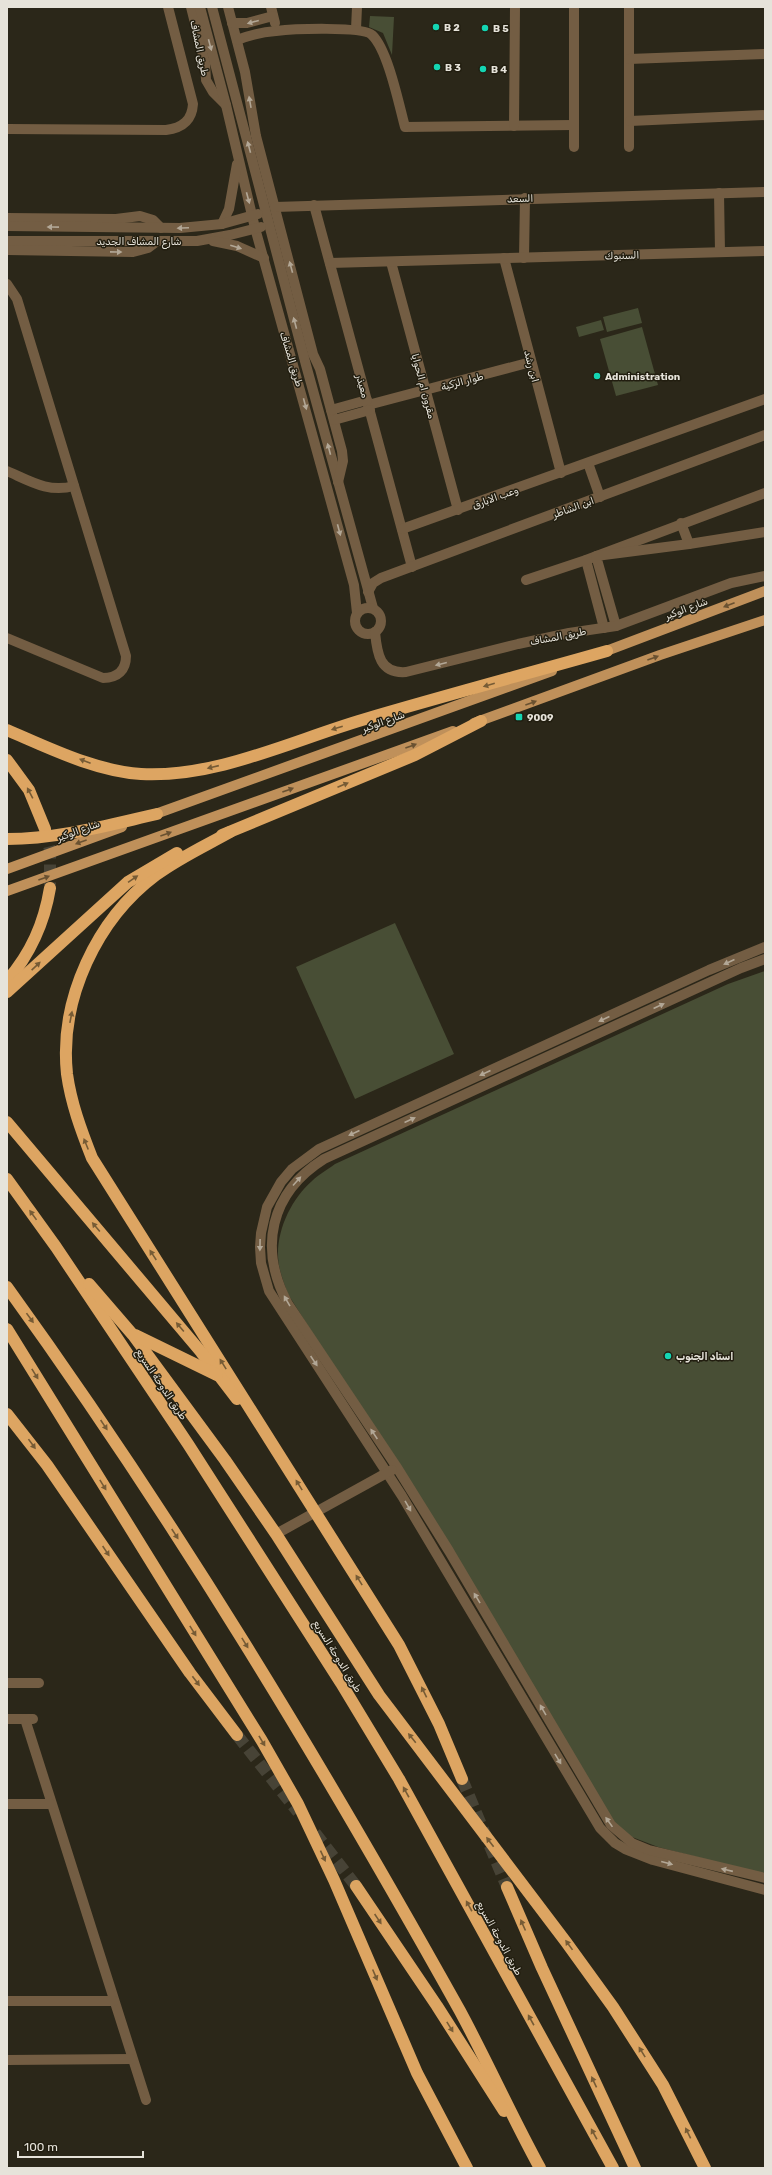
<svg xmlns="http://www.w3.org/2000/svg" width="772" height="2175" font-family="Rubik,Cairo,sans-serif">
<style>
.park{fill:#484e35}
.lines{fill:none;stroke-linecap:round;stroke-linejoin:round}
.highway-tunnel{stroke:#474336;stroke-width:12;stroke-dasharray:12 6;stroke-linecap:butt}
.minor{stroke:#735d43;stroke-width:10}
.major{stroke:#bf905a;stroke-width:10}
.highway{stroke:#dda562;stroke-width:12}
.oneway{fill:#b2a796}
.oneway2{fill:#695131}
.oneway3{fill:#765b35}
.poi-dot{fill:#14d5b3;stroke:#221e10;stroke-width:1.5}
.labels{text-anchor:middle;stroke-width:3;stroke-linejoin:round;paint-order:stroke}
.poi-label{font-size:10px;font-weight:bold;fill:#e6e3da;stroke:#221e10;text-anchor:start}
.street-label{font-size:10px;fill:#e6e3da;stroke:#221e10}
</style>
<rect width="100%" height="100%" fill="#2b2719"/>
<g class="park">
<polygon points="370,16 394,17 392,55 383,33 369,27"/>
<polygon points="638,308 642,323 607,332 603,317"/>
<polygon points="601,320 604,330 579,337 576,327"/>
<polygon points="642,327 658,385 616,396 600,339"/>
<polygon points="395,923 454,1054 355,1099 296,967"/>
<path d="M 765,971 L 765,1875 L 658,1847 L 632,1837 L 613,1822 L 413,1494 L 288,1294 C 285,1286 282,1278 280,1270 C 272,1239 289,1201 312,1181 C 319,1174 327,1170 335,1164 L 728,984 Z"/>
</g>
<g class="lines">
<g class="highway-tunnel">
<polyline points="45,829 50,850 50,885"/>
<polyline points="237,1735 298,1812"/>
<polyline points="462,1779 507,1887"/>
<polyline points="315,1833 356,1886"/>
</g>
<g class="minor">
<polyline points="191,7 205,63 206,80 213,92 226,105"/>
<polyline points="200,7 226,105 255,228 354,585 357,613"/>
<polyline points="212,7 306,365 373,608"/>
<polyline points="228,7 245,72 256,136 313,354 320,369 342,451 343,461 338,482"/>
<polyline points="271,7 275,23"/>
<polyline points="629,7 629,147"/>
<polyline points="232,23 247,23 273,16"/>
<polyline points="356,29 357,7"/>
<path d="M 237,40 C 250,35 262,32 276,31 C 292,29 363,26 372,35 C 388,50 399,105 405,127 L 573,125"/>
<polyline points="629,59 765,54"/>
<polyline points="630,121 765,115"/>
<polyline points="514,126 515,7"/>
<path d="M 7,129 L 166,130 C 183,128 192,120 193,104 L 168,7"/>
<polyline points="574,147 574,7"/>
<polyline points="719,193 720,252"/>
<polyline points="314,205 412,567"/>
<polyline points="275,207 765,192"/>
<polyline points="7,218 116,219 140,216 153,220 161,228"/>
<polyline points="222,224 229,209 237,164"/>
<polyline points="7,226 180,228 222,224 258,214"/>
<polyline points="7,241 197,241 230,235 261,227"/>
<polyline points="213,241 237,246 264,258"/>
<polyline points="7,250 133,252 148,248 156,242"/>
<polyline points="504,258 561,473"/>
<polyline points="524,258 525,198"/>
<polyline points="391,262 458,510"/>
<polyline points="330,263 765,251"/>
<path d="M 7,284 L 17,299 L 126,656 C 126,670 118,678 103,678 L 7,638"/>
<polyline points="368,405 531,362"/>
<polyline points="331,410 367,400"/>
<polyline points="334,420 370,410"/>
<polyline points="588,463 600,497"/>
<path d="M 7,471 C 30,481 48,493 74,486"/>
<polyline points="681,523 689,544"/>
<polyline points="402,529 765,399"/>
<polyline points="586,560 604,628"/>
<polyline points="526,580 586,560 765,493"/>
<polyline points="368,592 373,583 381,578 765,435"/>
<circle cx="368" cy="621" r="13"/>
<polyline points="616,626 596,556 689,544 765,532"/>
<path d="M 375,632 C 377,654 380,674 406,672 L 518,644 L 569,633 L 616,626 L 731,583 L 765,576"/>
<polyline points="765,947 709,970 319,1149 292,1169 281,1182 267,1207 261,1233 260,1247 261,1263 269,1291 402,1496 600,1828 615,1843 625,1849 653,1860 765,1890"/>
<path d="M 765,959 L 741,968 L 324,1159 C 270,1193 258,1248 288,1304 L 396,1466 L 449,1551 L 611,1825 L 632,1843 L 649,1850 L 765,1878"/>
<polyline points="276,1534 392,1470"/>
<polyline points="7,1683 39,1683"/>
<polyline points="7,1719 33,1719"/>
<polyline points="25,1719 146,2100"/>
<polyline points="7,1804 51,1804"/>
<polyline points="7,2001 114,2001"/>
<polyline points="7,2060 132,2059"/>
</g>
<g class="major">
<polyline points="601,653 765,591"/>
<polyline points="474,723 660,655 765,620"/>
<polyline points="150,816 552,671"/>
<polyline points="7,869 122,827"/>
<polyline points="7,891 453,731"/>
</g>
<g class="highway">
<path d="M 7,730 C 49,748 95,771 141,774 C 216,778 291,741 362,720 C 443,696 526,674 607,651"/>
<polyline points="7,760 29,790 45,829"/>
<path d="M 230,832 C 205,846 179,858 156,875 C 97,919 59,999 67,1074 C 71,1103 81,1130 92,1158 L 399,1645 L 439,1724 L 462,1779"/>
<polyline points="222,835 415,755 481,721"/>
<path d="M 7,839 C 58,839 108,825 157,814"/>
<path d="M 7,981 C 31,953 44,924 50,888"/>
<polyline points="7,992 128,882 177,853"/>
<polyline points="7,1122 201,1352 237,1399"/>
<polyline points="7,1179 56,1247 188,1444 341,1683 399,1779 613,2168"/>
<polyline points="89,1284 133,1335 225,1460 276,1534 379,1695 566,1942 613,2007 663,2085 705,2168"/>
<path d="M 7,1287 C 174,1518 321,1762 460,2011 C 488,2063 512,2117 540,2168"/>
<polyline points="7,1329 262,1741 298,1804 334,1880 417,2073 467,2168"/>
<polyline points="135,1335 217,1375"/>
<polyline points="7,1414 47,1465 190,1673 237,1735"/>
<polyline points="356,1886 437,2006 504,2111"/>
<polyline points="507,1887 542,1968 635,2168"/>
</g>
</g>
<defs><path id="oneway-solid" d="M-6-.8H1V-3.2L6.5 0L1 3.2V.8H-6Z"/></defs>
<g class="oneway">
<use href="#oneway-solid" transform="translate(253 22) rotate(165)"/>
<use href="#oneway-solid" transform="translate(210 45) rotate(75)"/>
<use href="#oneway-solid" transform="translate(250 102) rotate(-100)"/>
<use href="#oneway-solid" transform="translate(249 147) rotate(-105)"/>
<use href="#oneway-solid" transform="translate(248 198) rotate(75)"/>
<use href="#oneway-solid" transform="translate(53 227) rotate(-179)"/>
<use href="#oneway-solid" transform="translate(183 228) rotate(177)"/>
<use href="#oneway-solid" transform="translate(236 247) rotate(17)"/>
<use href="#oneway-solid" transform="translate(116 252) rotate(1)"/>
<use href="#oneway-solid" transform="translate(291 267) rotate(-105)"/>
<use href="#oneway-solid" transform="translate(295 323) rotate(-105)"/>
<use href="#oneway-solid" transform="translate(305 404) rotate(75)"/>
<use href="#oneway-solid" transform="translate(329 449) rotate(-105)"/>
<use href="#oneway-solid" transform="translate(339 530) rotate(75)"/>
<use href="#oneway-solid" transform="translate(441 664) rotate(166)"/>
<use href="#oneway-solid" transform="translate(729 962) rotate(156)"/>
<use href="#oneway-solid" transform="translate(659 1006) rotate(-25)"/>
<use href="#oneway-solid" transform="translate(604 1019) rotate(155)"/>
<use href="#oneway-solid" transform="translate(485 1073) rotate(156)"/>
<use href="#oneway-solid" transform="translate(410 1120) rotate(-24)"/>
<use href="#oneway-solid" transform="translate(354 1133) rotate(156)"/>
<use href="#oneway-solid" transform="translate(297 1181) rotate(-48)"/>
<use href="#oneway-solid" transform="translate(260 1245) rotate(91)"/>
<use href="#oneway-solid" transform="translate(287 1301) rotate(-120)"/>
<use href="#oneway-solid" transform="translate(314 1361) rotate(56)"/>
<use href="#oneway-solid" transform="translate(374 1434) rotate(-124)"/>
<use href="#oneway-solid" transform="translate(408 1506) rotate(60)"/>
<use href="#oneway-solid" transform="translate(477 1598) rotate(-121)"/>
<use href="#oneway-solid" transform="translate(543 1710) rotate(-120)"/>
<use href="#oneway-solid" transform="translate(558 1759) rotate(59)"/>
<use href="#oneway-solid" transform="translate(609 1822) rotate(-125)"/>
<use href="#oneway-solid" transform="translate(667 1863) rotate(15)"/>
<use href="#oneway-solid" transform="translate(727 1870) rotate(-167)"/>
</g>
<g class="oneway2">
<use href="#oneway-solid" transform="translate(729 605) rotate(159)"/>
<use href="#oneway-solid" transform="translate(653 658) rotate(-20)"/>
<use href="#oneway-solid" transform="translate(531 703) rotate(-20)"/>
<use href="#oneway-solid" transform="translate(411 746) rotate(-20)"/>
<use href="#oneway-solid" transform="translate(288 790) rotate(-20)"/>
<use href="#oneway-solid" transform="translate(166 834) rotate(-20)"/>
<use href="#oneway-solid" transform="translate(81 842) rotate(160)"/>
<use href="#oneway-solid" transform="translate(44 878) rotate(-20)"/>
</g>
<g class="oneway3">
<use href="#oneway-solid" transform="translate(489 685) rotate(164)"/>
<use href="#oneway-solid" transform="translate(337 728) rotate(163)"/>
<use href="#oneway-solid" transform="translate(85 761) rotate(-159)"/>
<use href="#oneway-solid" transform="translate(213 767) rotate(167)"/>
<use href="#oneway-solid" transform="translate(343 785) rotate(-23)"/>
<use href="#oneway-solid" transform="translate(30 793) rotate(-118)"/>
<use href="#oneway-solid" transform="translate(133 879) rotate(-34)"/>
<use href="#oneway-solid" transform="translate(36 966) rotate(-43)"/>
<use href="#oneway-solid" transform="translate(71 1017) rotate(-79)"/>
<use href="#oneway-solid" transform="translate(86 1144) rotate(-112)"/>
<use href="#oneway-solid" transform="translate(33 1215) rotate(-126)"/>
<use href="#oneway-solid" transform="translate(96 1227) rotate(-130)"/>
<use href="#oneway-solid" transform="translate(153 1255) rotate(-123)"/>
<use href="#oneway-solid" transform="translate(30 1318) rotate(54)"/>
<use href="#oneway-solid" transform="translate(180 1327) rotate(-130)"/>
<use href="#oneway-solid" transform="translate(223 1364) rotate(-122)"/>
<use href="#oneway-solid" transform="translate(35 1374) rotate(58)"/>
<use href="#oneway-solid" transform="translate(104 1425) rotate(56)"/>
<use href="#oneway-solid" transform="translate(32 1444) rotate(54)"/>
<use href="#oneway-solid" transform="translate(103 1485) rotate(58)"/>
<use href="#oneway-solid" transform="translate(299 1485) rotate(-122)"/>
<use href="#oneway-solid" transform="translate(175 1534) rotate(57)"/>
<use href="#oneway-solid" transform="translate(106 1551) rotate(56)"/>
<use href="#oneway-solid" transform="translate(359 1580) rotate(-122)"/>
<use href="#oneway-solid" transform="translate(193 1631) rotate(58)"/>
<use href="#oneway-solid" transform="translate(245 1643) rotate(58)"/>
<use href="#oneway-solid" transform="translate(196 1681) rotate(53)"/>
<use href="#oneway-solid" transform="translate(424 1692) rotate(-116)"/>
<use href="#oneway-solid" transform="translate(412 1738) rotate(-129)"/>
<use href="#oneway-solid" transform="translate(262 1741) rotate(59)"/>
<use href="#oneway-solid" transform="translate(406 1792) rotate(-119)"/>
<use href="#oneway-solid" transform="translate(490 1842) rotate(-127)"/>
<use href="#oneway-solid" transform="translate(323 1856) rotate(65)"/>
<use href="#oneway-solid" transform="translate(469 1906) rotate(-119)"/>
<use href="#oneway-solid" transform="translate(378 1919) rotate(56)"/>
<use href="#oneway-solid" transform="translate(523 1925) rotate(-114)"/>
<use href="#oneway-solid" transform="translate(569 1945) rotate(-126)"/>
<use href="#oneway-solid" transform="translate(375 1975) rotate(67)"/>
<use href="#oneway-solid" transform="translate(531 2020) rotate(-119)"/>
<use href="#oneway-solid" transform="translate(450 2027) rotate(58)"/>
<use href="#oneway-solid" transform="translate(642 2052) rotate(-122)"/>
<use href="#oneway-solid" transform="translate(594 2082) rotate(-115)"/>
<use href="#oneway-solid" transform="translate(688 2133) rotate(-116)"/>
<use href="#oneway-solid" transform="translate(594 2134) rotate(-119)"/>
</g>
<g class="poi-dot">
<circle cx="436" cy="27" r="4"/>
<circle cx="485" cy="28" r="4"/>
<circle cx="437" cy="67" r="4"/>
<circle cx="483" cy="69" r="4"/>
<circle cx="597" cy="376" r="4"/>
<rect x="515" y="713" width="8" height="8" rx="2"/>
<circle cx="668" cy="1356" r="4"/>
</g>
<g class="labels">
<g class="poi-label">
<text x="444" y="31">B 2</text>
<text x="493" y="32">B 5</text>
<text x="445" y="71">B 3</text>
<text x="491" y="73">B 4</text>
<text x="605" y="380">Administration</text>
<text x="527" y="721">9009</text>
<text x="676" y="1360">استاد الجنوب</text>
</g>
<g class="street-label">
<text transform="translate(200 48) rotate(78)" y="4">طريق المشاف</text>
<text transform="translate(520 198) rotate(-2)" y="4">السعد</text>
<text x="139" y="245">شارع المشاف الجديد</text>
<text transform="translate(622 255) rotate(-2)" y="4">السنبوك</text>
<text transform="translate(292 359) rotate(73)" y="4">طريق المشاف</text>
<text transform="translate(532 366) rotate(75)" y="4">ابن رشد</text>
<text transform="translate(462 381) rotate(-15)" y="4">طوار الرّكية</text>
<text transform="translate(363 386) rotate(75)" y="4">معيذر</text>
<text transform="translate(424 386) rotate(75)" y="4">مقرون ام الحوايا</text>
<text transform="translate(495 497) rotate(-20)" y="4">وعب الابارق</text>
<text transform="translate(573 507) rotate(-20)" y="4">ابن الشاطر</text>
<text transform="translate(686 608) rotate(-21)" y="4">شارع الوكير</text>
<text transform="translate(558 636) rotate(-11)" y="4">طريق المشاف</text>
<text transform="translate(383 721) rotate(-20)" y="4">شارع الوكير</text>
<text transform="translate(78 830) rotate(-20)" y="4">شارع الوكير</text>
<text transform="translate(162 1384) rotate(56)" y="4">طريق الدوحة السريع</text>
<text transform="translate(338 1656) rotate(58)" y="4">طريق الدوحة السريع</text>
<text transform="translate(500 1938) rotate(61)" y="4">طريق الدوحة السريع</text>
</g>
</g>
<rect width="772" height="2175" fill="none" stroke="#e6e3da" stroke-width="16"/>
<path d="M18 2151v6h125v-6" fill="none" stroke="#e6e3da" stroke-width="2"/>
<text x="24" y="2151" font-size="12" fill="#e6e3da" stroke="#221e10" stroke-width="3" paint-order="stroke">100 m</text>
</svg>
